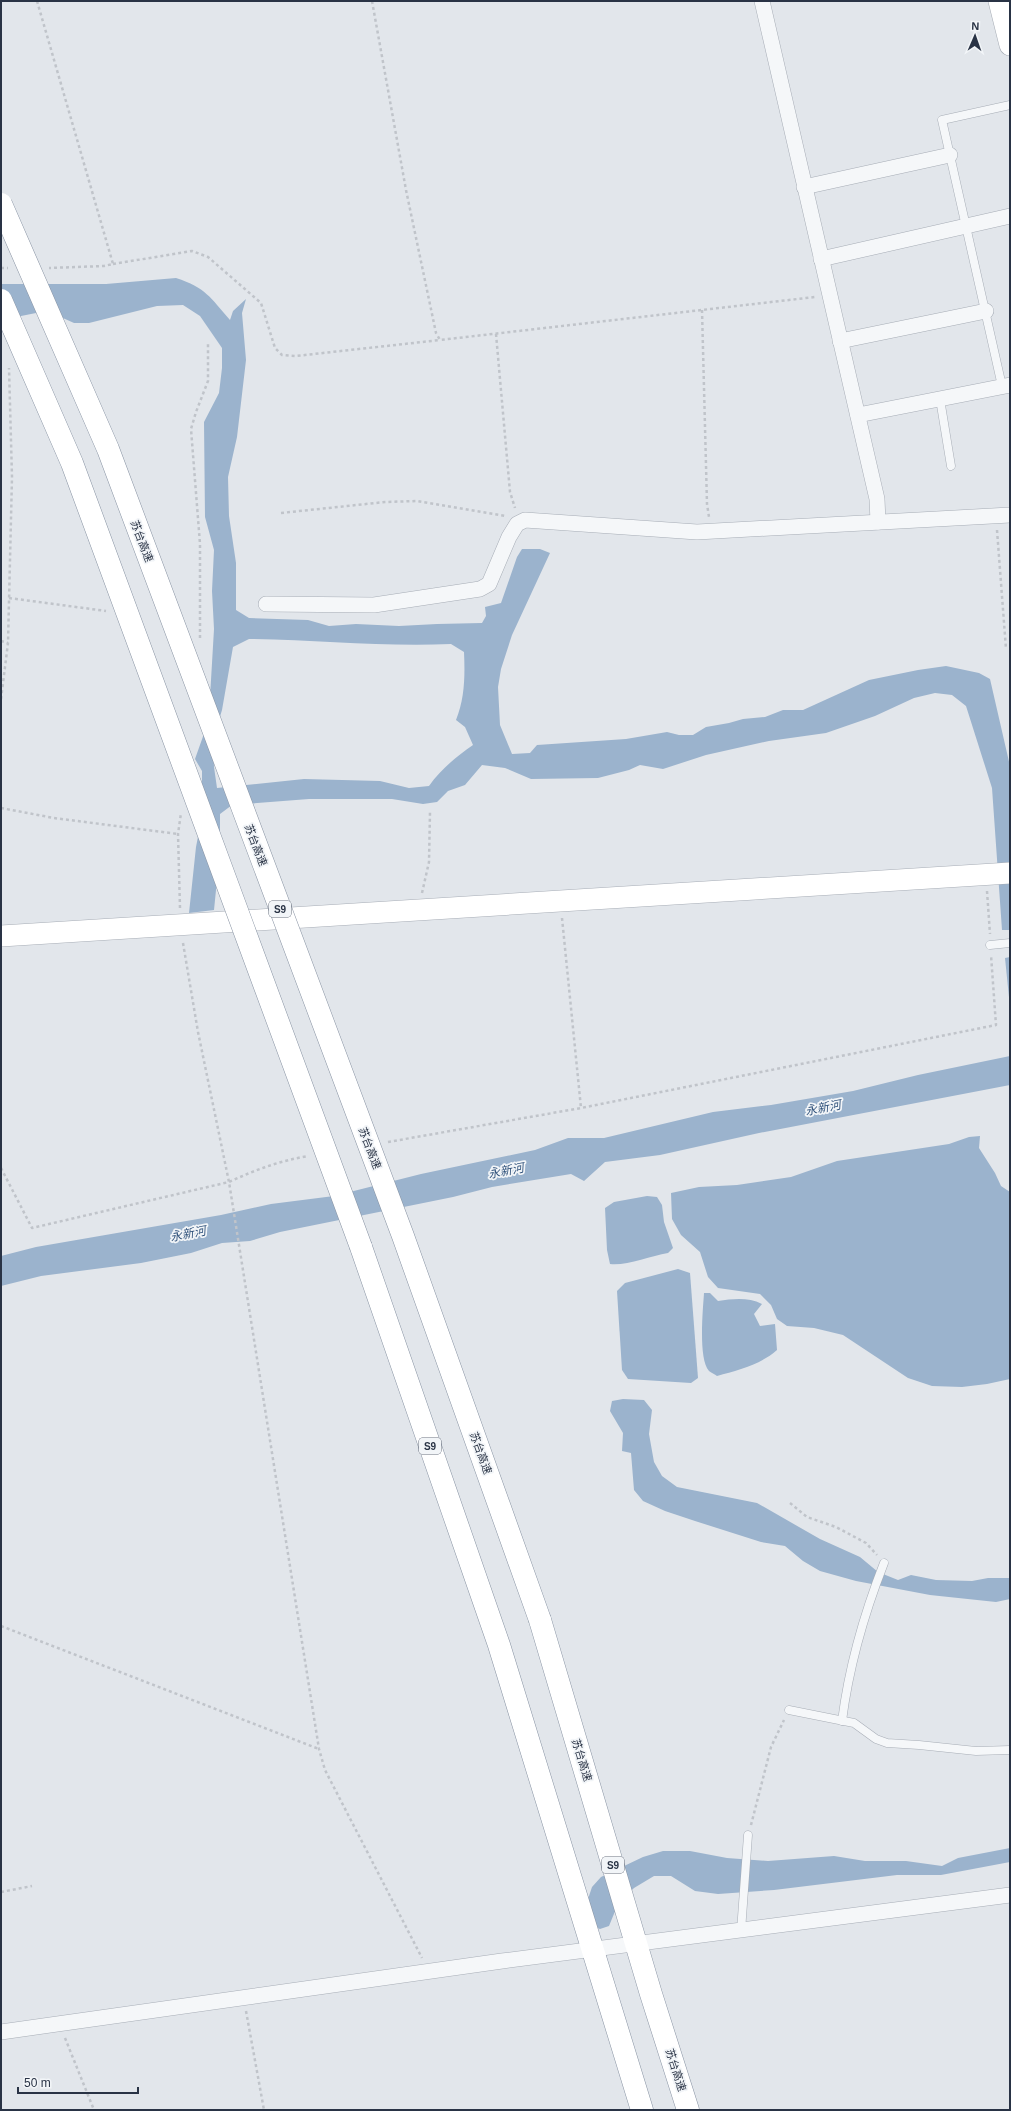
<svg xmlns="http://www.w3.org/2000/svg" width="1011" height="2111" font-family="Arial,'Noto Sans SC',sans-serif">
<style>
.water{fill:#9bb3cd;fill-rule:evenodd}
.lines{fill:none;stroke-linecap:round;stroke-linejoin:round}
.lane-casing{stroke:#a7adb6;stroke-width:9}
.street-casing{stroke:#a7adb6;stroke-width:16}
.secondary-casing{stroke:#a7adb6;stroke-width:22}
.highway-casing{stroke:#8893a3;stroke-width:23}
.path{stroke:#c0c4ca;stroke-width:2.5;stroke-dasharray:3 3;stroke-linecap:butt}
.lane{stroke:#f5f7f9;stroke-width:8}
.street{stroke:#f5f7f9;stroke-width:15}
.secondary{stroke:#fff;stroke-width:21}
.highway{stroke:#fff;stroke-width:22}
.highway-bridge-casing{stroke:#8893a3;stroke-width:23;stroke-linecap:butt}
.highway-bridge{stroke:#fff;stroke-width:22}
.labels{text-anchor:middle;stroke-width:3.5;stroke-linejoin:round;paint-order:stroke}
.shield{fill:#f2f5f8;stroke:#656d7b;stroke-width:1}
.shield-label{font-size:10px;font-weight:bold;fill:#293345}
.street-label{font-size:11px;fill:#293345;stroke:#f2f5f8}
.water-label{font-size:12px;font-style:italic;fill:#30527b;stroke:#f2f5f8}
</style>
<rect width="100%" height="100%" fill="#e2e6eb"/>
<g class="water">
<path d="M 176,278 C 206,288 210,297 230,320 L 233,311 L 246,299 L 242,313 L 246,360 L 237,437 L 228,477 L 229,516 L 236,563 L 236,610 L 249,618 L 308,620 L 329,626 L 356,624 L 399,626 L 437,624 L 482,623 L 486,616 L 485,607 L 501,603 L 517,557 L 522,549 L 540,549 L 550,553 L 512,635 L 501,669 L 498,687 L 500,725 L 512,754 L 530,753 L 537,745 L 626,739 L 667,732 L 679,735 L 693,735 L 706,727 L 729,723 L 743,719 L 765,717 L 783,710 L 803,710 L 869,680 L 918,670 L 946,666 L 979,673 L 990,679 L 1010,766 L 1010,930 L 1002,930 L 992,788 L 966,706 L 952,695 L 935,693 L 914,698 L 875,716 L 826,733 L 769,741 L 706,755 L 663,769 L 640,765 L 629,770 L 598,778 L 531,779 L 505,768 L 482,765 L 465,785 L 448,791 L 437,802 L 423,804 L 392,799 L 309,799 L 232,805 L 220,814 L 220,850 L 214,910 L 189,913 L 196,847 L 202,816 L 202,771 L 195,759 L 206,728 L 210,697 L 214,629 L 212,591 L 214,550 L 205,517 L 204,422 L 219,393 L 222,368 L 222,348 L 200,316 L 183,305 L 157,306 L 89,323 L 74,323 L 54,314 L 36,313 L 1,320 L 1,284 L 106,284 ZM 249,639 C 317,640 384,647 451,644 L 464,652 C 465,675 465,698 456,720 L 465,727 L 473,745 C 456,757 441,769 429,786 L 409,788 L 380,781 L 304,779 L 217,788 L 214,767 L 213,739 L 222,710 L 233,647 Z"/>
<polygon points="1010,957 1010,1007 1005,958"/>
<polygon points="1010,1056 1010,1085 759,1133 660,1155 605,1162 584,1181 571,1174 492,1187 453,1197 280,1232 250,1241 222,1243 191,1253 141,1263 41,1276 1,1286 1,1256 36,1247 221,1215 271,1204 334,1196 421,1174 535,1150 568,1138 604,1138 713,1112 771,1105 853,1091 918,1075"/>
<polygon points="980,1136 979,1148 995,1173 1001,1186 1010,1192 1010,1379 987,1384 962,1387 932,1386 908,1378 843,1335 814,1328 787,1326 777,1319 771,1305 760,1294 718,1288 708,1277 700,1252 681,1235 672,1219 671,1193 699,1187 737,1185 791,1177 837,1161 949,1144 969,1137"/>
<path d="M 647,1196 L 657,1197 L 662,1205 L 664,1222 L 673,1248 L 668,1253 C 650,1256 626,1266 610,1264 L 607,1250 L 605,1208 L 614,1202 Z"/>
<polygon points="678,1269 690,1273 698,1378 691,1383 628,1379 622,1370 617,1291 625,1283"/>
<path d="M 704,1293 L 710,1293 L 718,1301 C 733,1299 748,1297 762,1304 L 754,1314 L 760,1326 L 775,1324 L 777,1350 C 760,1365 738,1370 717,1376 C 715,1374 711,1373 709,1371 C 698,1359 703,1309 704,1293 Z"/>
<polygon points="623,1399 644,1400 652,1410 649,1434 654,1462 662,1476 677,1487 757,1503 820,1539 860,1557 878,1572 898,1580 911,1575 936,1580 972,1581 988,1578 1010,1578 1010,1599 996,1602 930,1595 856,1581 820,1571 803,1561 785,1546 761,1542 695,1521 665,1511 643,1501 634,1490 631,1453 622,1451 623,1433 610,1411 612,1401"/>
<polygon points="1010,1848 1010,1862 941,1875 897,1875 774,1890 718,1894 695,1891 671,1876 654,1876 634,1888 618,1904 609,1926 600,1929 589,1925 586,1905 592,1887 601,1877 643,1857 663,1851 690,1851 727,1858 768,1861 834,1856 865,1861 906,1861 942,1866 958,1858"/>
</g>
<g class="lines">
<g class="lane-casing">
<g id="lane">
<polyline points="1002,386 942,120 1010,105"/>
<polyline points="940,399 951,466"/>
<polyline points="990,945 1010,943"/>
<polyline points="789,1710 854,1723 876,1739 887,1743 919,1745 976,1751 1010,1750"/>
<path d="M 842,1721 C 849,1666 864,1614 884,1563"/>
<polyline points="741,1931 748,1835"/>
</g>
</g>
<g class="street-casing">
<g id="street">
<polyline points="762,1 877,499 878,522"/>
<polyline points="804,187 950,155"/>
<polyline points="821,259 1010,216"/>
<polyline points="840,341 986,311"/>
<polyline points="858,415 1010,385"/>
<polyline points="266,604 374,605 480,589 489,584 509,537 517,524 525,520 697,532 1010,515"/>
<polyline points="1,2032 502,1961 1010,1895"/>
</g>
</g>
<g class="secondary-casing">
<g id="secondary">
<polyline points="999,1 1010,45"/>
<polyline points="1,936 1010,873"/>
</g>
</g>
<g class="highway-casing">
<g id="highway">
<polyline points="361,1247 499,1645 642,2110"/>
<polyline points="540,1620 651,1994 688,2110"/>
</g>
</g>
<g class="path">
<polyline points="37,1 113,264 104,266 49,268"/>
<polyline points="372,1 406,190 436,333 440,340 815,297"/>
<polyline points="113,264 192,251 208,257 261,303 275,348 282,355 296,356 440,340"/>
<polyline points="1,268 8,268"/>
<polyline points="702,310 707,504 709,517"/>
<polyline points="496,334 510,492 515,508"/>
<polyline points="281,513 385,502 417,501 505,516"/>
<polyline points="997,530 1006,649"/>
<polyline points="9,598 106,611"/>
<polyline points="200,638 200,544 191,429 196,412 208,381 208,342"/>
<polyline points="1,641 8,643"/>
<polyline points="1,699 8,643 12,477 9,368"/>
<polyline points="1,808 54,818 178,834"/>
<polyline points="987,891 990,934"/>
<polyline points="422,893 429,862 430,812"/>
<polyline points="180,908 178,834 181,813"/>
<polyline points="562,918 581,1108"/>
<polyline points="183,943 198,1032 229,1182 319,1749 325,1770 422,1958"/>
<polyline points="388,1142 581,1108 996,1025 991,955"/>
<path d="M 1,1168 L 32,1228 L 229,1182 C 255,1170 279,1161 308,1156"/>
<polyline points="790,1503 807,1517 836,1527 866,1543 877,1555"/>
<polyline points="1,1626 319,1749"/>
<polyline points="751,1825 771,1747 784,1720"/>
<polyline points="1,1892 32,1886"/>
<polyline points="246,2011 264,2110"/>
<polyline points="65,2038 94,2110"/>
</g>
<use href="#lane" class="lane"/>
<use href="#street" class="street"/>
<use href="#secondary" class="secondary"/>
<use href="#highway" class="highway"/>
<g class="highway-bridge-casing">
<g id="highway-bridge">
<polyline points="1,204 108,449 403,1236 540,1620"/>
<polyline points="1,300 72,463 361,1247"/>
</g>
</g>
<use href="#highway-bridge" class="highway-bridge"/>
</g>
<g class="labels">
<g class="shield">
<rect x="269" y="901" width="22" height="16" rx="3"/>
<rect x="419" y="1438" width="22" height="16" rx="3"/>
<rect x="602" y="1857" width="22" height="16" rx="3"/>
</g>
<g class="shield-label">
<text x="280" y="913">S9</text>
<text x="430" y="1450">S9</text>
<text x="613" y="1869">S9</text>
</g>
<g class="street-label">
<text transform="translate(142 541) rotate(69)" y="4">苏台高速</text>
<text transform="translate(256 845) rotate(69)" y="4">苏台高速</text>
<text transform="translate(370 1148) rotate(69)" y="4">苏台高速</text>
<text transform="translate(481 1453) rotate(70)" y="4">苏台高速</text>
<text transform="translate(582 1760) rotate(73)" y="4">苏台高速</text>
<text transform="translate(676 2070) rotate(72)" y="4">苏台高速</text>
</g>
<g class="water-label">
<text transform="translate(823 1108) rotate(-11)" y="4">永新河</text>
<text transform="translate(506 1171) rotate(-11)" y="4">永新河</text>
<text transform="translate(188 1234) rotate(-11)" y="4">永新河</text>
</g>
</g>
<rect width="1011" height="2111" fill="none" stroke="#293345" stroke-width="4"/>
<g transform="translate(975 36) rotate(2)" stroke="#f2f5f8" stroke-width="3" paint-order="stroke">
<path d="M0-3L7 15L0 10L-7 15Z" fill="#293345"/>
<text y="-6" font-size="11" font-weight="bold" text-anchor="middle" fill="#293345">N</text>
</g>
<path d="M18 2087v6h120v-6" fill="none" stroke="#293345" stroke-width="2"/>
<text x="24" y="2087" font-size="12" fill="#293345" stroke="#f2f5f8" stroke-width="3" paint-order="stroke">50 m</text>
</svg>
